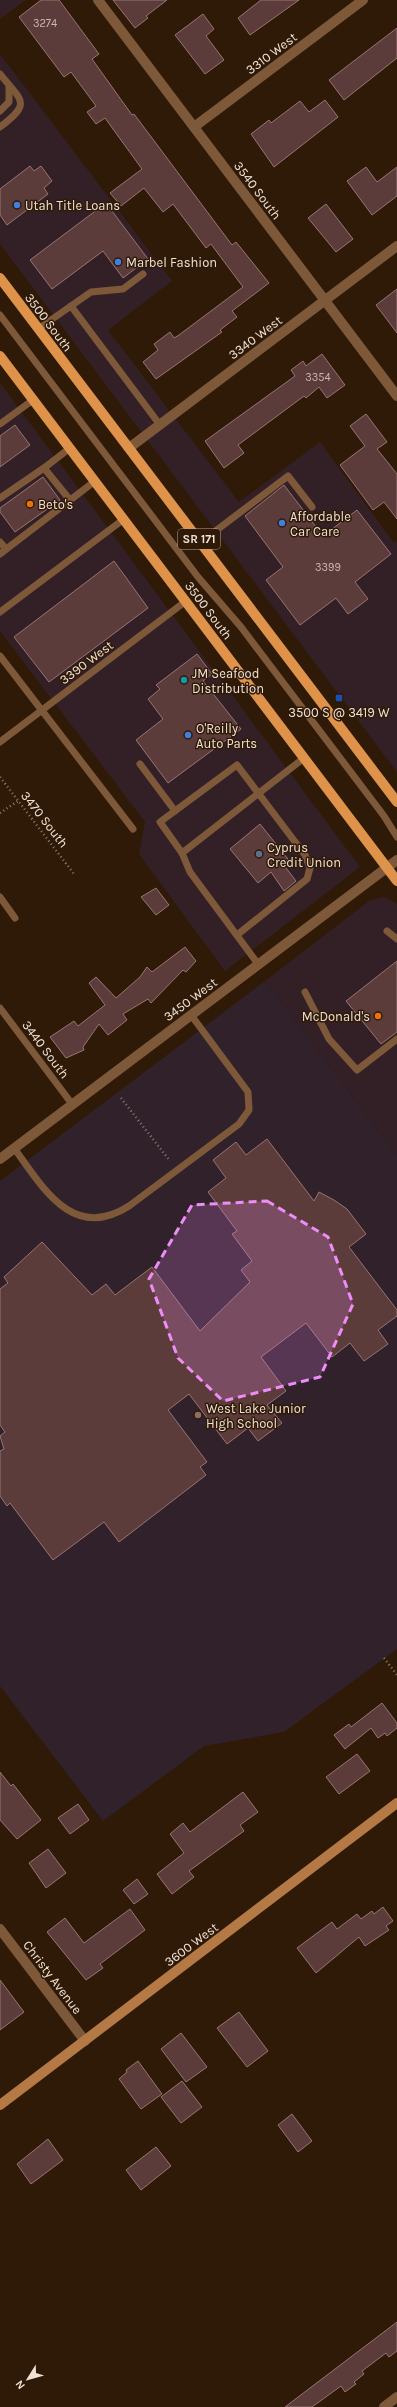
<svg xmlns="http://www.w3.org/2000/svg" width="397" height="2407" font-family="Karla,sans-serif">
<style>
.commercial{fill:#332026}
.education{fill:#31212a}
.building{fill:#5c3c3b;stroke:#987472}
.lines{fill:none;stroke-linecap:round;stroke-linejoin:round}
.path{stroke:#8e7c6c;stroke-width:2.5;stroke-dasharray:1 3;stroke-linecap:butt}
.lane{stroke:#7e5939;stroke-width:7}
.street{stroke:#7e5939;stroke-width:10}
.secondary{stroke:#b47944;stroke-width:10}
.primary{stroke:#de924a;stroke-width:10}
.marked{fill:#ee8cf8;fill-opacity:0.2;stroke:#ee8cf8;stroke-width:3;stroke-dasharray:8 5;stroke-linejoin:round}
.shop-dot{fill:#3f7fe0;stroke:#2f1a07;stroke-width:1.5}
.food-dot{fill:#e8710a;stroke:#2f1a07;stroke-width:1.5}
.culture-dot{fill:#0f9aa8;stroke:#2f1a07;stroke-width:1.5}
.transit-dot{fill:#1a4fb4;stroke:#2f1a07;stroke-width:1.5}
.service-dot{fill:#5c6f8a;stroke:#2f1a07;stroke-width:1.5}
.education-dot{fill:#8d6e63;stroke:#2f1a07;stroke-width:1.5}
.labels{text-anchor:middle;stroke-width:3;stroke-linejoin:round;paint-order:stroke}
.number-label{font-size:11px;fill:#cbb8ae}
.shield{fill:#2f1a07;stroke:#b6a597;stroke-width:1}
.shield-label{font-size:12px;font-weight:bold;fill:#f0e1d5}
.street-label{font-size:13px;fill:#f0e1d5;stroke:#2f1a07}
.poi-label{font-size:13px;fill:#f0e1d5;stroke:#2f1a07;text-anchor:start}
</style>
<rect width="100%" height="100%" fill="#2f1a07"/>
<g class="commercial">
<polygon points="0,0 26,0 0,19"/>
<polygon points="0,54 172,281 108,330 239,502 320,442 394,543 397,541 397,772 0,244"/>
<polygon points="0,383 360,867 225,971 139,854 145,822 0,631"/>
<polygon points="381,897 387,898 397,904 397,1155 265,981 369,901"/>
</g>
<polygon class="education" points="265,981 397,1155 397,1649 284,1732 204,1746 103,1821 0,1686 0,1181"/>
<g class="building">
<polygon points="41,0 59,0 99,54 92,59 132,115 134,114 232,245 236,242 269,283 232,311 237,317 220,330 222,332 156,379 143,362 158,350 154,344 170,332 174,338 179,335 243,287 211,244 206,248 173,204 163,212 144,188 121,206 110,193 142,169 105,118 96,124 87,112 96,106 71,72 64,77 19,17"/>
<polygon points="113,0 167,0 146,16 148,18 135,28"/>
<polygon points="261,0 299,0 250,35 238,18"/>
<polygon points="203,14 214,29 206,36 224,60 205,74 175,35"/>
<polygon points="397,28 397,58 344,100 329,80"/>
<polygon points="325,100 338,117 274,167 251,134 269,120 271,123 300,101 309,112"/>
<polygon points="30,166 34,171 41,166 52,181 44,188 48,194 7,225 0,215 0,189"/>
<polygon points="366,167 377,182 397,167 397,196 372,215 347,181"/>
<polygon points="106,203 148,259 123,278 103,251 52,289 30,260"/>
<polygon points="326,204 353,239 336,252 308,218"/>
<polygon points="397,289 397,333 376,305"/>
<polygon points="322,354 345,385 327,398 319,387 306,398 304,396 238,445 244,453 224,468 205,441 295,376 291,370 303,361 306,366"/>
<polygon points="366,414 387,442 377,449 397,474 397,519 384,502 373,510 340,465 365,446 350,426"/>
<polygon points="15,425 30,445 0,467 0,436"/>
<polygon points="43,477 60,500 15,532 0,512 0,508"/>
<polygon points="284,485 323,536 357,510 391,554 355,582 368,599 348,614 336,598 300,625 266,580 283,567 245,516"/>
<polygon points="114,561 148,608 49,682 14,637"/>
<polygon points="197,654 212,674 203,681 241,729 168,783 136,740 163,719 148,699 160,689 156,685"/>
<polygon points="260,824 288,859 283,864 296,881 284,891 271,872 258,883 230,849"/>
<polygon points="156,888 169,905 156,915 141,897"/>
<polygon points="185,947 196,961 186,972 183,970 151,1003 148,999 123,1014 127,1020 108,1035 99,1024 83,1047 84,1050 66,1058 50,1037 74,1021 78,1026 105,1005 89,983 96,977 116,998 140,977 147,967 152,972"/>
<polygon points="397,961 397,1032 381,1044 346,1001"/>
<polygon points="267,1139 314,1201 319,1192 334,1200 347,1209 366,1234 349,1247 397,1310 397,1316 378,1330 388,1344 364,1361 350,1343 332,1357 306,1323 261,1357 286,1391 267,1405 282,1423 258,1441 248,1428 227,1444 189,1394 168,1410 207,1462 200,1467 206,1475 119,1542 104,1522 53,1560 10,1503 7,1506 0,1496 0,1451 4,1449 0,1436 5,1432 0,1425 0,1289 8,1283 4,1277 42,1242 92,1295 106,1284 115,1295 152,1267 200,1331 250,1282 241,1270 252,1261 232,1234 237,1231 208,1192 226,1178 213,1160 236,1142 246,1155"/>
<polygon points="382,1703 397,1723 397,1728 387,1736 385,1733 378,1738 371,1728 345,1749 334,1735 349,1724 351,1727"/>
<polygon points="357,1754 370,1771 339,1794 326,1777"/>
<polygon points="0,1772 11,1786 13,1784 41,1820 17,1839 0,1820"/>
<polygon points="243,1792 258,1812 240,1825 244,1831 189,1871 194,1877 172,1894 157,1874 184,1853 170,1834 183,1823 190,1832"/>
<polygon points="78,1804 89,1820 70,1834 58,1818"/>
<polygon points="48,1849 66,1873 46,1888 29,1863"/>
<polygon points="137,1879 148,1894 134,1904 123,1890"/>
<polygon points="383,1907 393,1921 386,1926 389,1930 365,1946 359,1937 316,1973 297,1948 332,1922 337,1929 357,1914 361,1919 372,1911 374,1914"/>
<polygon points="130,1909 145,1930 100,1964 103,1968 86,1980 47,1932 65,1918 84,1943"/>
<polygon points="0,1980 24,2012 0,2030"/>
<polygon points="239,2012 268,2051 247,2067 217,2028"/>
<polygon points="181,2033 207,2067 186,2082 161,2049"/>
<polygon points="138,2061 162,2094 141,2109 119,2079 127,2072 126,2070"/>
<polygon points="182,2081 202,2107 181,2123 161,2097"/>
<polygon points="292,2114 312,2141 298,2152 278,2125"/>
<polygon points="48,2139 63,2160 31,2184 17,2164"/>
<polygon points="156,2147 171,2166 141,2190 126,2170"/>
<polygon points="397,2322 397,2351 389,2357 386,2353 362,2371 364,2374 354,2382 356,2384 345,2392 341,2386 312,2407 285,2407"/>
</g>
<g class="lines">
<g class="path">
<polyline points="0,777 74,874"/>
<polyline points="0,813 18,801"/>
<polyline points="121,1098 170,1161"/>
<polyline points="384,1658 397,1675"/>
</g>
<g class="lane">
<path d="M 0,74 C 21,101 33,102 0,127"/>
<polyline points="0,111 9,102 9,86"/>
<polyline points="71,306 160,425"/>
<polyline points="0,315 198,577 241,627 384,816 397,837"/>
<polyline points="38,329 91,292 123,289 143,274"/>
<polyline points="0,424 33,400"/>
<polyline points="70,448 44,468 70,500"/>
<polyline points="0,498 44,468"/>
<polyline points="0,542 6,549"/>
<polyline points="201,542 288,476 312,507"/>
<polyline points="0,554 95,481"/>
<polyline points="0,612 124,519"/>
<polyline points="0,656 133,829"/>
<polyline points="0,742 186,601"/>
<polyline points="140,764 175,811"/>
<polyline points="182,853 160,822 237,765 305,855 310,868 307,879 237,935"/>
<polyline points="0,897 15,918"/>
<polyline points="387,931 397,939"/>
<polyline points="258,964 190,872 182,853 304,758"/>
<polyline points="305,992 329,1039 357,1070 397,1039"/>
<polyline points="0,1008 72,1104"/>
<path d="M 14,1148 C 43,1188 73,1242 129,1206 L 239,1124 L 249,1110 L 248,1092 L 191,1015"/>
</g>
<g class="street">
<polyline points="98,0 397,396"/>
<polyline points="194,127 363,0"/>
<polyline points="129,448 397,246"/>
<polyline points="0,1159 397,860"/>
<polyline points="0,1929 85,2041"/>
<polyline points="384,2407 397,2397"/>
</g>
<polyline class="secondary" points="0,2105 397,1803"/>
<g class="primary">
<polyline points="0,278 397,802"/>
<polyline points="0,356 397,881"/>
</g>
</g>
<path class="marked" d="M 267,1201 L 328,1237 L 353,1304 L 320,1377 L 223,1401 L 178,1358 L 149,1279 L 192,1205 Z"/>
<g class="shop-dot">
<circle cx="17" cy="205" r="4"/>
<circle cx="118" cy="262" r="4"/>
<circle cx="282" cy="523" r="4"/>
<circle cx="188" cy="735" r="4"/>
</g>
<g class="food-dot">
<circle cx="30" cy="504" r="4"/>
<circle cx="378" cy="1016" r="4"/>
</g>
<circle class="culture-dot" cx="184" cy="680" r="4"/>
<rect class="transit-dot" x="335" y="694" width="8" height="8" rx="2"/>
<circle class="service-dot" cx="259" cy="854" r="4"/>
<circle class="education-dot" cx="198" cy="1415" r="4"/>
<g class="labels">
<g class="number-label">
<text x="45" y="27">3274</text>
<text x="318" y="381">3354</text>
<text x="328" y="571">3399</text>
</g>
<rect class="shield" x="178" y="529" width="42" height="20" rx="3"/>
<g class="shield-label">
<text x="199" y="543">SR 171</text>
</g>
<g class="street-label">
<text transform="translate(271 53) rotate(-37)" y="5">3310 West</text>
<text transform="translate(258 190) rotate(53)" y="5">3540 South</text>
<text transform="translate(49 322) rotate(53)" y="5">3500 South</text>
<text transform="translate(255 337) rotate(-37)" y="5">3340 West</text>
<text transform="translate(209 610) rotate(53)" y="5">3500 South</text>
<text transform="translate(86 662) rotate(-37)" y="5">3390 West</text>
<text transform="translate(45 819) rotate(52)" y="5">3470 South</text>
<text transform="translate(190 999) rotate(-37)" y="5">3450 West</text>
<text transform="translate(46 1049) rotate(53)" y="5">3440 South</text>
<text transform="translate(191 1944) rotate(-37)" y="5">3600 West</text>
<text transform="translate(53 1977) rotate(53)" y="5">Christy Avenue</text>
</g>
<g class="poi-label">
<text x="25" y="210">Utah Title Loans</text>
<text x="126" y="267">Marbel Fashion</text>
<text x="38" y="509">Beto's</text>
<text x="290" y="521">Affordable<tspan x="290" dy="15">Car Care</tspan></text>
<text x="192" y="678">JM Seafood<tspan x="192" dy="15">Distribution</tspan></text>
<text x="339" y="717" text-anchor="middle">3500 S @ 3419 W</text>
<text x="196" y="733">O'Reilly<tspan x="196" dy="15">Auto Parts</tspan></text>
<text x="267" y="852">Cyprus<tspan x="267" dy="15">Credit Union</tspan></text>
<text x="370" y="1021" text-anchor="end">McDonald's</text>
<text x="206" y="1413">West Lake Junior<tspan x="206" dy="15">High School</tspan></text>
</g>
</g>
<g transform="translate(28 2379) rotate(233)" stroke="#2f1a07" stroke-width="3" paint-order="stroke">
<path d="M0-3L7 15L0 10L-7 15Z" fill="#f0e1d5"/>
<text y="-6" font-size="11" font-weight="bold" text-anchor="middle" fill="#f0e1d5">N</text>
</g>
</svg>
